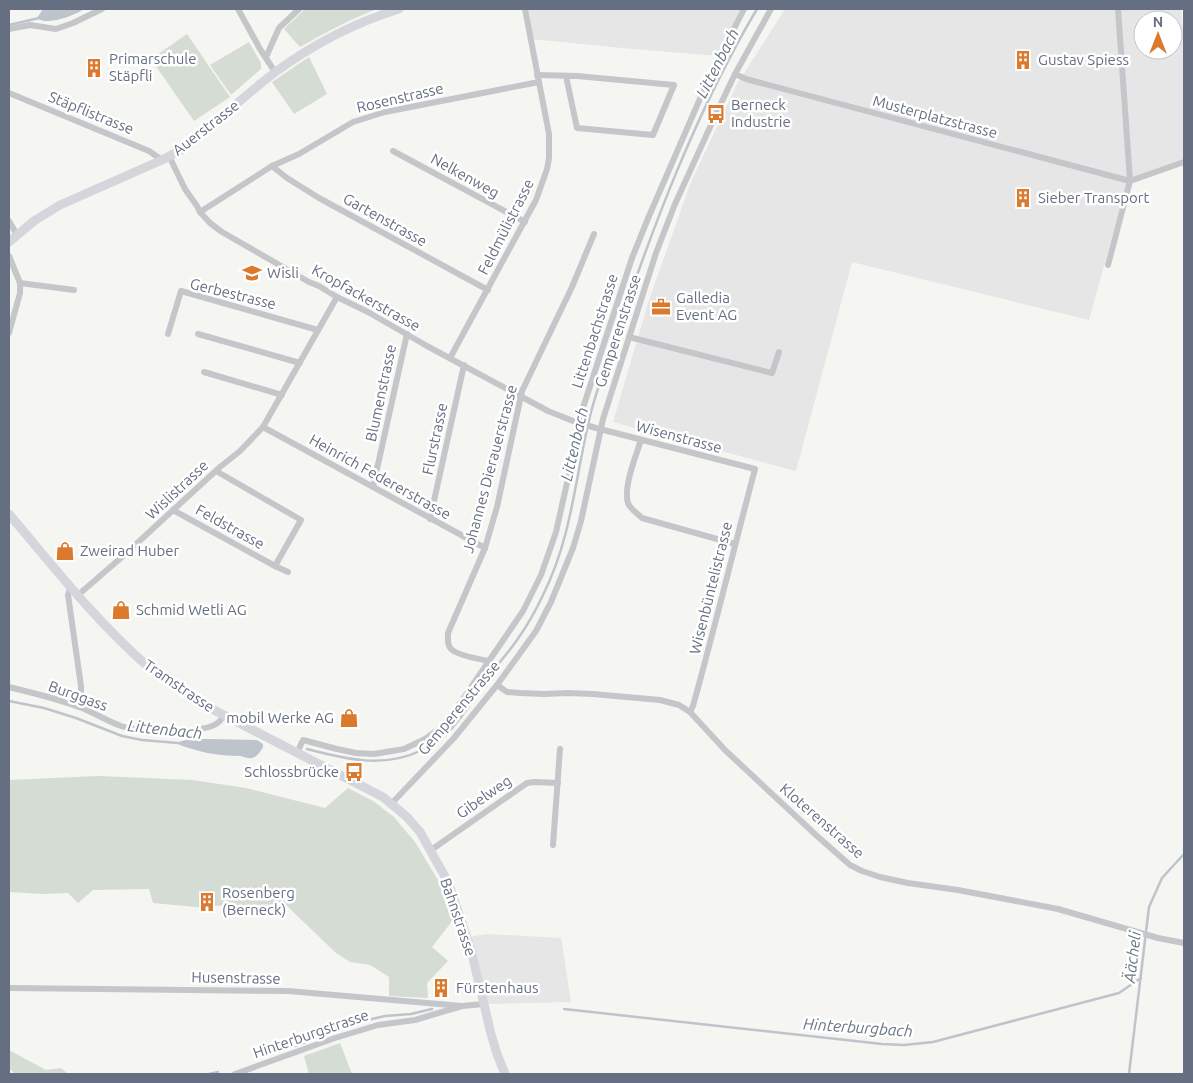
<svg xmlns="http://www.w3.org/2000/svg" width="1193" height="1083" font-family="Ubuntu,sans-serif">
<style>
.built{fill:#e5e6e5;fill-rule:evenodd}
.green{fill:#d5dcd3}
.water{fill:#bec4cb}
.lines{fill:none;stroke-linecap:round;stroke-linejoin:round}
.stream{stroke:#bec4cb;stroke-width:2.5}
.minor{stroke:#c4c6ca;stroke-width:6}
.secondary{stroke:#d4d6dc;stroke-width:9}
.labels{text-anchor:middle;stroke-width:5;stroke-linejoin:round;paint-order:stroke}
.poi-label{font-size:15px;fill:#666f82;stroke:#fff;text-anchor:start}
.street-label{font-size:15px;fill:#666f82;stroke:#fff}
.water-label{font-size:16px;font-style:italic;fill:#667685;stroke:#fff}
</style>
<rect width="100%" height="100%" fill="#f5f5f2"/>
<g class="built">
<polygon points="525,9 744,9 720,56 622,48 531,39"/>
<path d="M 785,9 L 1181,9 L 1184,43 L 1184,160 L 1128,179 L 1089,320 L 852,262 L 796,471 L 613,422 L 649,300 L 691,182 L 736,86 ZM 1143,20 L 1173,20 L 1173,50 L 1143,50 Z"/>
<polygon points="488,934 561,938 571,1002 484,1004 467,937"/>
</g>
<g class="green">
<path d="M 305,9 L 377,9 C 350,19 325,33 300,47 L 284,29 Z"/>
<polygon points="187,34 230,97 194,121 151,59"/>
<polygon points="249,42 261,63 261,69 231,95 210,65"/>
<polygon points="309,57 327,94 294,114 272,82"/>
<polygon points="99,776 192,780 246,788 325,808 348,788 373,801 394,817 415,842 438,880 453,920 432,947 448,961 427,983 428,998 389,996 389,977 370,965 350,962 336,953 285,904 215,906 207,908 153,903 149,889 93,890 78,903 68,893 43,894 9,892 9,780"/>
<polygon points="340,1043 352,1074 309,1074 304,1056"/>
<polygon points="9,1050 46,1070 61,1068 68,1074 15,1074 9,1068"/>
</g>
<g class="water">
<path d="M 43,9 L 84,9 C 75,15 56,22 45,21 C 44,21 37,19 37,18 Z"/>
<path d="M 189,739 L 210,739 L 257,740 L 263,744 L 263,747 C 261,751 257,757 252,758 C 249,759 244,757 241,756 C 217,756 197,752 175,743 Z"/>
</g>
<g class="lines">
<g class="stream">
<polyline points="9,25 39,18"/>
<polyline points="9,701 44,708 76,718 122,736 142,740 178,743"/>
<path d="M 307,749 C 345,759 384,769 422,750 C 433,745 444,737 452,728 C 467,711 478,692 491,674 C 499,662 509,652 517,640 C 527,626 536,610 543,595 C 572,537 575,478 590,416 C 596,392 605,368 613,344 C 652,229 695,113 757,9"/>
<polyline points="564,1009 882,1044 904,1045 933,1042 1119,993 1141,978"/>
<polyline points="292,1047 363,1021 385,1016 411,1014 432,1009"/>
<polyline points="209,1074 218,1072"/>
<polyline points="1129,1074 1149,907 1162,878 1184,854"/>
</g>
<g class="minor">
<polyline points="238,9 260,49 275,72"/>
<polyline points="9,29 30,25 56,29 73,23 102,9"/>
<polyline points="266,57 279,28 299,9"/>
<polyline points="735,74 746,79 1130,181 1118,9"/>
<polyline points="537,75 577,76 674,85 653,135 577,128 566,76"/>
<polyline points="9,93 149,151 162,160"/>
<polyline points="393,151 525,222"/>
<path d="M 169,156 L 185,189 L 197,206 L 200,212 L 210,223 L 222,232 L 309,282 L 319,286 L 337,297 L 368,312 L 427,346 L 548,411 L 578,423 L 596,428 L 755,469 C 734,548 715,627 693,706 L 690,712"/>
<polyline points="272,166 287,178 319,198 488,290"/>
<polyline points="200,212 272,166 299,154 353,122 385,112 539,82"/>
<polyline points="9,221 17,235"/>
<polyline points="9,256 20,283 20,293 9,333"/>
<polyline points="1108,265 1130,181 1184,162"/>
<polyline points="20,283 74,290"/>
<polyline points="168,334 181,291 318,330"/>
<polyline points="198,334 300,363"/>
<polyline points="629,337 772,373 779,352"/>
<polyline points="450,358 536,200 547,169 549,158 549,134 525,9"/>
<polyline points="204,372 282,395"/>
<polyline points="263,427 485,548"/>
<path d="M 641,440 C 636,456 623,487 628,503 C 630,509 637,513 642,518 L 735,544"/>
<polyline points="373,487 407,334"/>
<polyline points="173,510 275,566 301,520 216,471"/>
<polyline points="430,519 464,365"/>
<polyline points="275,566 288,572"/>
<polyline points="71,586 68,595 81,686 81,696 79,707"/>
<polyline points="78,595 122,557 220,467 240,451 263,427 337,297"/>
<path d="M 489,661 C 479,659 458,656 451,649 C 447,645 448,639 448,633 L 485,548 L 497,507 L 522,391 L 572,287 L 594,234"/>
<polyline points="497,685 507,692 520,693 544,694 568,693 593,694 660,700 679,705 690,712 725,750 817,836 850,865 862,871 880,877 908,883 958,890 1058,909 1158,938 1184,943"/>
<path d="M 9,687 C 32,693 56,698 79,707 C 93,712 107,721 121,726 C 140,732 199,734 216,724 C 220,722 222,718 224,716"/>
<polyline points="297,753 303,740 337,749 356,753 374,754 404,749 425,739 442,727 461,702 523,611 541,575 556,532 569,474 578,423 632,258 649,216 709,78 744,9"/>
<polyline points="392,803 454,738 497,685 536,631 551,602 573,548 581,521 603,419 656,253 675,204 716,114 735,74 771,9"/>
<polyline points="553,845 560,749"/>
<polyline points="431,850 527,783 534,782 558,783"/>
<polyline points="9,988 288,991 462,1006"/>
<polyline points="235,1074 335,1038 378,1025 415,1020 462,1006 484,1004"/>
</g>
<g class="secondary">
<path d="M 9,242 L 34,221 L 60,205 L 162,160 L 181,150 L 195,140 C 221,117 247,94 274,73 C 312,45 354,23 399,9"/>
<path d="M 9,514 C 54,567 98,624 151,669 C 170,684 191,696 212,709 L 383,797 L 407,817 L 420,832 L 448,882 L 471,950 L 491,1034 L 497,1054 L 505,1074"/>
</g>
</g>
<defs>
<g id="building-bare" transform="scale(1.5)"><path d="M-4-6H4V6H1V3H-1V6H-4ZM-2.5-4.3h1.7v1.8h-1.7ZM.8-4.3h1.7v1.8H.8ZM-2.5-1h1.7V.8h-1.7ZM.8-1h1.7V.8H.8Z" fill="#db7a2c" stroke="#fff" stroke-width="2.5" paint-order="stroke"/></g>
<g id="bus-bare" transform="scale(1.5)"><path d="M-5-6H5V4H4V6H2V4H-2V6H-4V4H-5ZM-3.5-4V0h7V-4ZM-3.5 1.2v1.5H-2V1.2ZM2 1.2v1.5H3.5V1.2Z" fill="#db7a2c" stroke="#fff" stroke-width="2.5" paint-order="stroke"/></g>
<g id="school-bare" transform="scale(1.5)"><path d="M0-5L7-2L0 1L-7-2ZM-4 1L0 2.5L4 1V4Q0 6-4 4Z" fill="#db7a2c" stroke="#fff" stroke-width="2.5" paint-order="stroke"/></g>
<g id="office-bare" transform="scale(1.5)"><path d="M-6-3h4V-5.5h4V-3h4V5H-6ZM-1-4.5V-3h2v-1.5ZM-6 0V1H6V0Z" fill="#db7a2c" stroke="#fff" stroke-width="2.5" paint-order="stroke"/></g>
<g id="shop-bare" transform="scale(1.5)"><path d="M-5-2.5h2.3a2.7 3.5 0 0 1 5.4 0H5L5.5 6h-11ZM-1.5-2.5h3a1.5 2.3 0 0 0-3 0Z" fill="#db7a2c" stroke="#fff" stroke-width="2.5" paint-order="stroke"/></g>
</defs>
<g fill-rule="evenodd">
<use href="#building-bare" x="1023" y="60"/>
<use href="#building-bare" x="94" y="68"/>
<use href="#bus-bare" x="716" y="114"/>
<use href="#building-bare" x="1023" y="198"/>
<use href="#school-bare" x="252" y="273"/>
<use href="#office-bare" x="661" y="307"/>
<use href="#shop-bare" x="65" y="551"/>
<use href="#shop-bare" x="121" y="610"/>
<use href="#shop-bare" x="349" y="718"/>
<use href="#bus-bare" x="354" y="772"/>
<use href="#building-bare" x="207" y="902"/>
<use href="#building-bare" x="441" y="988"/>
</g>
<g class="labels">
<g class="poi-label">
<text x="109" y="64">Primarschule<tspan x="109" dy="17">Stäpfli</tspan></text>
<text x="1038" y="65">Gustav Spiess</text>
<text x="731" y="110">Berneck<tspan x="731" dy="17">Industrie</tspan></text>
<text x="1038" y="203">Sieber Transport</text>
<text x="267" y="278">Wisli</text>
<text x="676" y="303">Galledia<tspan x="676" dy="17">Event AG</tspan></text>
<text x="80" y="556">Zweirad Huber</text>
<text x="136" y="615">Schmid Wetli AG</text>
<text x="334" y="723" text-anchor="end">mobil Werke AG</text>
<text x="339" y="777" text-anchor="end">Schlossbrücke</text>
<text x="222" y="898">Rosenberg<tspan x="222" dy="17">(Berneck)</tspan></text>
<text x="456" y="993">Fürstenhaus</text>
</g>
<g class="street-label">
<text transform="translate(400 98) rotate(-13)" y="5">Rosenstrasse</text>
<text transform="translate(91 113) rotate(22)" y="5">Stäpflistrasse</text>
<text transform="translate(935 117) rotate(15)" y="5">Musterplatzstrasse</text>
<text transform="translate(206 128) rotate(-38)" y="5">Auerstrasse</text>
<text transform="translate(465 176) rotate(29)" y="5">Nelkenweg</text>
<text transform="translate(385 220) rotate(29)" y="5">Gartenstrasse</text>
<text transform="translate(506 227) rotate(-63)" y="5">Feldmülistrasse</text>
<text transform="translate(233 294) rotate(14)" y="5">Gerbestrasse</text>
<text transform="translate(366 298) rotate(29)" y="5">Kropfackerstrasse</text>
<text transform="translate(595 331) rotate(-72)" y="5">Littenbachstrasse</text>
<text transform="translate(618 331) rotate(-72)" y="5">Gemperenstrasse</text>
<text transform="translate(381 393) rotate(-78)" y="5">Blumenstrasse</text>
<text transform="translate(679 437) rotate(15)" y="5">Wisenstrasse</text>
<text transform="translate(435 439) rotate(-78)" y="5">Flurstrasse</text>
<text transform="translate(490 469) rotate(-75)" y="5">Johannes Dierauerstrasse</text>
<text transform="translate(380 477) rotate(29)" y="5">Heinrich Federerstrasse</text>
<text transform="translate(177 490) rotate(-43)" y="5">Wislistrasse</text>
<text transform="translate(230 527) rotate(29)" y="5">Feldstrasse</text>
<text transform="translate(711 588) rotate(-76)" y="5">Wisenbüntelistrasse</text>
<text transform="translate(179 686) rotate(34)" y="5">Tramstrasse</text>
<text transform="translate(78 696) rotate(20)" y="5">Burggass</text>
<text transform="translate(459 708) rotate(-50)" y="5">Gemperenstrasse</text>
<text transform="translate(484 797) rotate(-35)" y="5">Gibelweg</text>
<text transform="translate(822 821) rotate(41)" y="5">Kloterenstrasse</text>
<text transform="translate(458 917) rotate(71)" y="5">Bahnstrasse</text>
<text transform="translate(236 978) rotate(1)" y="5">Husenstrasse</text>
<text transform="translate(311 1034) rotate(-19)" y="5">Hinterburgstrasse</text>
</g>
<g class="water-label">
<text transform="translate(717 63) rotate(-63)" y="6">Littenbach</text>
<text transform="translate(574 444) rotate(-77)" y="6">Littenbach</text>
<text transform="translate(165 729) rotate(6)" y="6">Littenbach</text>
<text transform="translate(1132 957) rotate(-83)" y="6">Äächeli</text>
<text transform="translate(858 1027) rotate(4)" y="6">Hinterburgbach</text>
</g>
</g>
<rect width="1193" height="1083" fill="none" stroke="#666f82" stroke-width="20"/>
<g transform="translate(1158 35)"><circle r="24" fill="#ffffff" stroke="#c2c5cd"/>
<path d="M0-4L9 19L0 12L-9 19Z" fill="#db7a2c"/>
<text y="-8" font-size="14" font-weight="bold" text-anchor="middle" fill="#666f82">N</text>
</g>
</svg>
